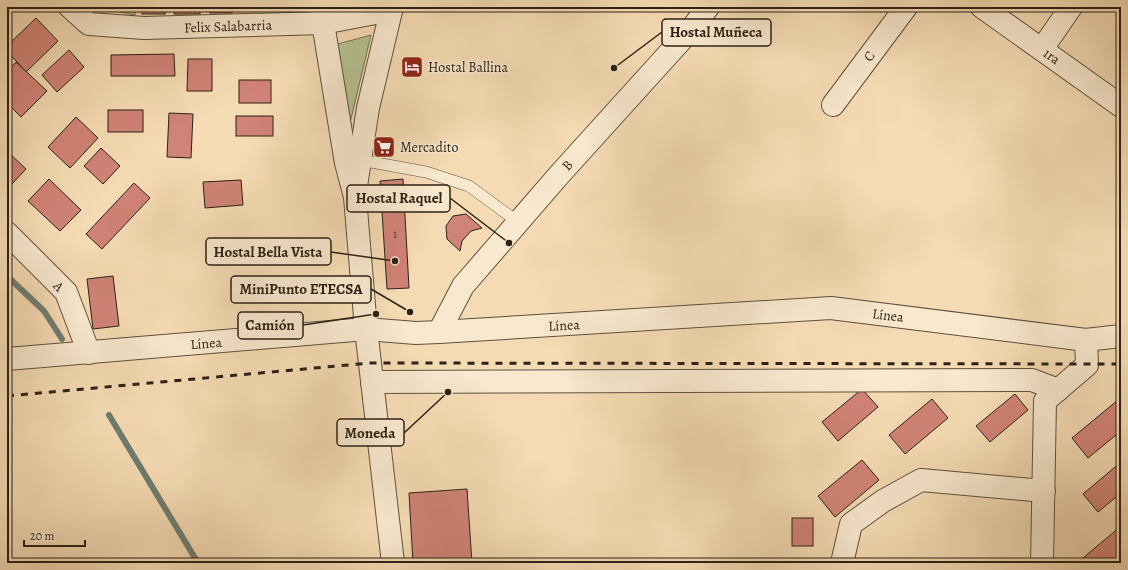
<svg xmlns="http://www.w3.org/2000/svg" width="1128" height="570" font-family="Alegreya,serif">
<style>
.green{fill:#b6c191;stroke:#717153}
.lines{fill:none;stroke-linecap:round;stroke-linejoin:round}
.stream{stroke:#6f7d70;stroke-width:6}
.building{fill:#d08377;stroke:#2c2115}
.lane-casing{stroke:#5e503d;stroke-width:12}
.street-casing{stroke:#5e503d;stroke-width:24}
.lane{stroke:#f8e8ce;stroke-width:11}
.street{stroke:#f8e8ce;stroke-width:22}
.rail{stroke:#2c2115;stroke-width:3;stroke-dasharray:7 7;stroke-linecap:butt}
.labels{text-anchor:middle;stroke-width:3;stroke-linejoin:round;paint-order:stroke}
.number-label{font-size:12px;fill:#553a2e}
.street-label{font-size:14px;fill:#2c2115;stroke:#f8e8ce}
.poi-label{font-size:14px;fill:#2c2115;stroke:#f8e8ce;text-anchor:start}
.leader{fill:none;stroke:#2c2115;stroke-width:1.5}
.callout-dot{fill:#2c2115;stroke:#f8e8ce;stroke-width:1.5}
.callout{fill:#f8e8ce;stroke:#2c2115;stroke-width:1.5}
.callout-label{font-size:15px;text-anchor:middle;font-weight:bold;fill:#2c2115}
</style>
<rect width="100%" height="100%" fill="#f5dbb4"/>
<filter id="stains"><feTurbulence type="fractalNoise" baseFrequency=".005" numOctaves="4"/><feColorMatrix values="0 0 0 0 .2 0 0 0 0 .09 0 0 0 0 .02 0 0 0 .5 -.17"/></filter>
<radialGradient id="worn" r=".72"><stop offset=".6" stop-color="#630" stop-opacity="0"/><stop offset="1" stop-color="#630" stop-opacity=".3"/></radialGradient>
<g class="green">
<polygon points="96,7 135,7 135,15 97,7"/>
<polygon points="371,35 349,127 338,44"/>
</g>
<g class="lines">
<g class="stream">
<polyline points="7,276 44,311 62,339"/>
<polyline points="109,415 198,563"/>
</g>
</g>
<g class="building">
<rect x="142" y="7" width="23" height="7"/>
<rect x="174" y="7" width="26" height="7"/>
<rect x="210" y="7" width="22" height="6"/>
<rect x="243" y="7" width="24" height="3"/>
<polygon points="36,18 58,41 26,72 7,51 7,46"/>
<polygon points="69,50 84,67 57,92 42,75"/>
<polygon points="174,54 175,76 111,76 111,55"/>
<polygon points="188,59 212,59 212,91 187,91"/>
<polygon points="16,62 47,91 21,117 7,103 7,72"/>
<rect x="239" y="80" width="32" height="23"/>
<rect x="108" y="110" width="35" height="22"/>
<polygon points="169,113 193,114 191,158 167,157"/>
<rect x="236" y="116" width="37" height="20"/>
<polygon points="76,117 98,138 70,168 48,147"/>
<polygon points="101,148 120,166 103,184 84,166"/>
<polygon points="7,151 26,169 12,184 7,179"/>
<polygon points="49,179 81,210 60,231 28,201"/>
<polygon points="403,179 409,288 387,289 380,181"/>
<polygon points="241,180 243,205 205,208 203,182"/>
<polygon points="134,183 150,198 102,249 86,234"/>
<polygon points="466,214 482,228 471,231 462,241 460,251 447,239 446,226 453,216"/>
<polygon points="113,276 119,326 93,329 87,279"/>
<polygon points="862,389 878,407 838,441 822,422"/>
<polygon points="1015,394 1028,410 990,442 976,426"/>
<polygon points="932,399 948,418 905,454 889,435"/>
<polygon points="1118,400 1121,403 1121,431 1088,458 1072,438"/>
<polygon points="862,460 879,480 835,517 818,496"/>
<polygon points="1121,462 1121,493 1098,512 1083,494"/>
<polygon points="467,489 472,563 413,563 409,493"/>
<rect x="792" y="518" width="21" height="28"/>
<polygon points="1121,526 1121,554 1111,563 1077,563"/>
</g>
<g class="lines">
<g class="lane-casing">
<polyline id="lane" points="360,160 426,172 469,186 518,222"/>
</g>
<g class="street-casing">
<g id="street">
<polyline points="70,7 89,24 144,28 323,23 391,10"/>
<polyline points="323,7 323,23 346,163 355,197 366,329 393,563"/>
<polyline points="982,7 1121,106"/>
<polyline points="1042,49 1071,7"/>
<polyline points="833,105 906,7"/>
<polyline points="356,186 368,108 392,7"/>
<polyline points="7,233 66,292 89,353"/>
<polyline points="439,332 463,286 559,175 693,27 708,7"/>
<polyline points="7,359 366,329 416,333 439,332 831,308 1086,340 1121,336"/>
<polyline points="372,382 1032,380 1058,390"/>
<polyline points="842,563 851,524 883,501 921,480 1044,491"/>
<polyline points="1042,563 1045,401 1087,365 1086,340"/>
</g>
</g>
<use href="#lane" class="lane"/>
<use href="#street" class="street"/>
<polyline class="rail" points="7,396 370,363 1121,364"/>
</g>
<defs>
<g id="hotel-square" transform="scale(1.15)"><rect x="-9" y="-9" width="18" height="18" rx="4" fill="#8f2418" stroke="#f8e8ce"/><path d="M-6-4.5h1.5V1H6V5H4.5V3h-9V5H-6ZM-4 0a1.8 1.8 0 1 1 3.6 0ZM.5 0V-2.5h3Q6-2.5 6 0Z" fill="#fff"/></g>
<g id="supermarket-square" transform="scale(1.15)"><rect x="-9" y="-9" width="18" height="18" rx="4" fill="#8f2418" stroke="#f8e8ce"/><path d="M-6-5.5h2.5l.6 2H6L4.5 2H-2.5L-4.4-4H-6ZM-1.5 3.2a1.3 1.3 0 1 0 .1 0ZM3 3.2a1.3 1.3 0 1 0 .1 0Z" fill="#fff"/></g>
</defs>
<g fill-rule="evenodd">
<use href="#hotel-square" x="412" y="67"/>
<use href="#supermarket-square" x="384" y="147"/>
</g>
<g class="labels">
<g class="number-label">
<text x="395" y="238">1</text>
</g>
<g class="street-label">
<text transform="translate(228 26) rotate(-2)" y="5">Felix Salabarria</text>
<text transform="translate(869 56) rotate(-53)" y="5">C</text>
<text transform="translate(1052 56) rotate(36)" y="5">1ra</text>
<text transform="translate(567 165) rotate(-48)" y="5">B</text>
<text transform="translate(59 286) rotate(47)" y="5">A</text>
<text transform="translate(888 315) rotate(7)" y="5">Línea</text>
<text transform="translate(564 325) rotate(-3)" y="5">Línea</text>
<text transform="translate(206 343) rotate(-5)" y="5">Línea</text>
</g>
<g class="poi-label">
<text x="428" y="72">Hostal Ballina</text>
<text x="400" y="152">Mercadito</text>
</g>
</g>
<path class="leader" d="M614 68L662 32M509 243L450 198M395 261L331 252M410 312L371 289M376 314L303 325M448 392L404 433"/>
<g class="callout-dot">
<circle cx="614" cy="68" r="4"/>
<circle cx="509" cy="243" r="4"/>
<circle cx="395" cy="261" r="4"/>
<circle cx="410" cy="312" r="4"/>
<circle cx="376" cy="314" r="4"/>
<circle cx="448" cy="392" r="4"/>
</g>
<g class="callout">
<rect x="662" y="19" width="109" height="27" rx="4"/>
<rect x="347" y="185" width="103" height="27" rx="4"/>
<rect x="206" y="238" width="125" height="27" rx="4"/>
<rect x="231" y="276" width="140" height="27" rx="4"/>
<rect x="238" y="312" width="65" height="27" rx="4"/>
<rect x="337" y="419" width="67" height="27" rx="4"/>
</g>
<g class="callout-label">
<text x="716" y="37">Hostal Muñeca</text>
<text x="399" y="203">Hostal Raquel</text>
<text x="268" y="257">Hostal Bella Vista</text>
<text x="301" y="294">MiniPunto ETECSA</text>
<text x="270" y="330">Camión</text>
<text x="370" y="438">Moneda</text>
</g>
<rect width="1128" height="570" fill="none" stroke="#f5dbb4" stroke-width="24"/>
<rect x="8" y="8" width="1112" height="554" fill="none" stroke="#2c2115" stroke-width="2"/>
<rect x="12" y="12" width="1104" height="546" fill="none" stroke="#2c2115"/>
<path d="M24 540v6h61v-6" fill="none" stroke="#2c2115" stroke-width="2"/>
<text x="30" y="540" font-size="12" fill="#2c2115" stroke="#f8e8ce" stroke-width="3" paint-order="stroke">20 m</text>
<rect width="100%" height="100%" filter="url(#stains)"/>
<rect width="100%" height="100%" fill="url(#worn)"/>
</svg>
